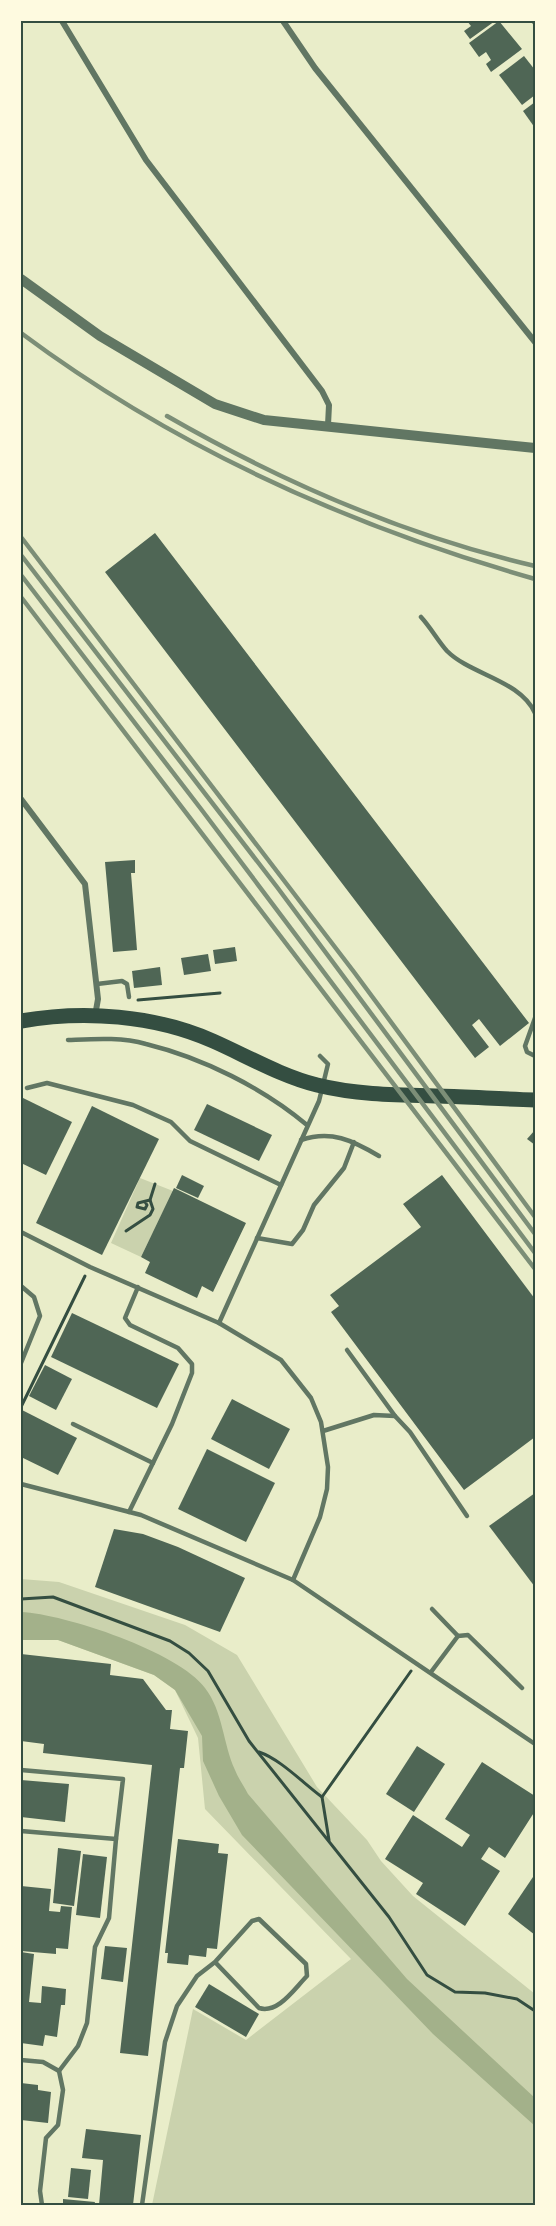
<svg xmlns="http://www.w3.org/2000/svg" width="556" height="2226" font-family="Overpass,sans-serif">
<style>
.green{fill:#cad2ad}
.water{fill:#a3b18a}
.building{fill:#4f6655}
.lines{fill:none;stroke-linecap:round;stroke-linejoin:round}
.path{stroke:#344e41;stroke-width:3}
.service{stroke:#617663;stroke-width:4.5}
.minor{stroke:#617663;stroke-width:6}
.tertiary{stroke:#617663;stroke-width:10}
.primary{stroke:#344e41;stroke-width:15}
.rail{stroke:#7c8e77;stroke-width:4.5}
.neatline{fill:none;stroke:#344e41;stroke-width:2}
</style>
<rect width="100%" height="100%" fill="#e9edc9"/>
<g class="green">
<polygon points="140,1178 173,1191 141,1257 111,1243"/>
<polygon points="21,1579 59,1582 185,1625 237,1655 317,1787 367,1840 381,1861 413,1896 535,1994 535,2205 152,2205 193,2009 246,2040 351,1959 205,1809 198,1738 175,1690 154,1675 58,1640 21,1640"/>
</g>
<path class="water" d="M 21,1612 C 65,1614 179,1652 205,1688 C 223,1711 223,1744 235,1770 C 238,1778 244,1786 248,1794 L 407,1979 L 535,2098 L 535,2126 L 433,2034 L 242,1835 L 219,1796 L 203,1761 L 202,1736 L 175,1690 L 154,1675 L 58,1640 L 21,1640 Z"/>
<g class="building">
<polygon points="467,21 495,21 470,39 464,31 471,26"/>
<polygon points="499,21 522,49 491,72 486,64 491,60 486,52 479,57 469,43"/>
<polygon points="524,56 535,70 535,95 522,105 499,75"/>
<polygon points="535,102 535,128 523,111"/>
<polygon points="155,533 529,1023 500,1046 479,1019 472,1025 489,1047 475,1058 105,572"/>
<polygon points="135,860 135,873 131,873 137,950 113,952 105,862"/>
<polygon points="235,947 237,961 215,964 213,950"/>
<polygon points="208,954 211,971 184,975 181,958"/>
<polygon points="160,967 162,985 134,988 132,971"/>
<polygon points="21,1097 72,1122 46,1175 21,1163"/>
<polygon points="207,1104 272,1135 259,1161 194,1130"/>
<polygon points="92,1106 159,1139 102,1255 36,1223"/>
<polygon points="535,1130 535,1145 527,1139"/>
<polygon points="182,1175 204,1186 198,1198 176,1188"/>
<polygon points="442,1175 535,1299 535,1437 464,1490 331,1312 339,1306 330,1295 421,1227 403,1204"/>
<polygon points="174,1188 246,1223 213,1292 202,1286 197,1298 145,1273 150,1262 141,1257"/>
<polygon points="72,1313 179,1364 157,1408 51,1357"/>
<polygon points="45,1365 72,1379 56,1410 29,1396"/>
<polygon points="232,1399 290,1429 269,1469 211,1439"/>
<polygon points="22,1410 77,1438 58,1475 21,1457"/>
<polygon points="207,1449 275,1483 246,1542 178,1509"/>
<polygon points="535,1493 535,1587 489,1526"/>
<polygon points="114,1529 143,1534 178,1547 245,1578 220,1632 95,1587"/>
<polygon points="21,1654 111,1664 110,1675 143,1679 166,1710 172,1710 170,1729 188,1731 184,1768 180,1768 148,2056 120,2053 152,1765 43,1753 44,1744 21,1741"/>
<polygon points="417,1746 445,1764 414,1812 386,1794"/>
<polygon points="482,1762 535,1796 535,1811 505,1858 489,1847 481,1859 500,1871 465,1926 416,1894 423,1883 385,1859 413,1815 462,1847 470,1835 445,1819"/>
<polygon points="21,1780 69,1784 65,1822 21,1817"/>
<polygon points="178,1839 219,1844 218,1853 228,1854 217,1949 207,1948 206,1957 189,1955 188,1965 167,1963 168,1953 165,1953"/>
<polygon points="58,1848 81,1851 74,1906 53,1903"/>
<polygon points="83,1854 107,1857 100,1918 76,1915"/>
<polygon points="535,1874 535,1935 508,1914"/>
<polygon points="21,1886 51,1889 49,1911 60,1912 61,1906 72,1907 68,1949 56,1948 56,1954 21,1951"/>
<polygon points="105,1946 127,1948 123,1982 101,1979"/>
<polygon points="21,1952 34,1954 29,2002 41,2003 42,1986 66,1989 65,2005 61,2005 57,2037 45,2035 43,2046 21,2043"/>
<polygon points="209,1984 259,2014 246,2037 195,2007"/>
<polygon points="21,2083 38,2085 38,2090 51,2092 48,2123 21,2120"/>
<polygon points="86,2129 141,2135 133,2205 99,2205 103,2160 82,2158"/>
<polygon points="71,2168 91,2170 88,2199 68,2197"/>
<polygon points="63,2199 95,2202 94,2205 63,2205"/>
</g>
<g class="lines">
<g class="path">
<polyline points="138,1000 220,993"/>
<polyline points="145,1202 147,1205 145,1209 137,1207 138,1203 150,1200"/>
<polyline points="126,1231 150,1215 153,1209 150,1200 155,1184"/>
<polyline points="21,1407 85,1276"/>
<polyline points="21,1599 53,1597 170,1641 189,1653 208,1671 249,1741 389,1917 427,1975 455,1992 485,1993 517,1999 535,2011"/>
<path d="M 259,1752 C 280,1759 303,1783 322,1797"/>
<polyline points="329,1840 322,1797 411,1671"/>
</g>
<g class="service">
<path d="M 421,617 C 431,628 438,641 447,651 C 471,675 520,680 535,713"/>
<polyline points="97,984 122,981 127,984 129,997"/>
<polyline points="535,1018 525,1046 527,1052 535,1056"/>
<path d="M 68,1040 C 94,1039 121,1037 146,1044 C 203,1058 263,1088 307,1125"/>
<polyline points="27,1088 47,1083 133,1105 171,1122 190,1141 281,1185"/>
<path d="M 301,1140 C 331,1130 352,1140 379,1156"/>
<polyline points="21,1232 90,1267 219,1323 281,1360 311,1398 321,1422 328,1467 327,1489 320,1517 293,1580"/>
<polyline points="257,1238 292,1244 303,1230 314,1205 344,1168 354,1142"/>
<polyline points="21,1286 34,1297 40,1316 21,1363"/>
<polyline points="219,1323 319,1101 328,1064 320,1056"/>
<polyline points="347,1350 395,1416"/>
<polyline points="73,1424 153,1463"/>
<polyline points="323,1431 374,1415 395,1416 410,1432 467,1516"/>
<polyline points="21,1484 141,1515 293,1580 535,1744"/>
<polyline points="129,1512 172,1424 192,1373 192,1364 178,1348 130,1325 125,1318 138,1287"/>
<polyline points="432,1609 458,1636"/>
<polyline points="431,1672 458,1636 468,1635 522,1688"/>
<polyline points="21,1770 123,1779 116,1839 21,1831"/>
<polyline points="21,2060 43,2062 59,2071 78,2046 87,2023 95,1947 109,1918 116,1839"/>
<polyline points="42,2205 40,2191 46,2138 58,2125 63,2090 59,2071"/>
<path d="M 142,2205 L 165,2042 L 177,2006 L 197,1976 L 215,1962 L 259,2008 C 278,2014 294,1989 307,1976 L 306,1964 L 259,1919 L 252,1921 L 215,1962"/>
</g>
<g class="minor">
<polyline points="62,21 146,160 322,391 329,405 328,425"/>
<polyline points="283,21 315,68 535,342"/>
<polyline points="534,21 535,22"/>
<polyline points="21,799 85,884 98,999 95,1016"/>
</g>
<polyline class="tertiary" points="21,279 100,336 215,404 264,420 535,448"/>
<path class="primary" d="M 21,1021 C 84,1010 154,1015 213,1041 C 247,1056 281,1076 317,1085 C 357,1095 399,1095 440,1096 C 471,1097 503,1099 535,1100"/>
<g class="rail">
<path d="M 21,333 C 174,447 352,527 535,579"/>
<path d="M 167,416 C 282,482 406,536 535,566"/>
<polyline points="21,537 354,972 535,1217"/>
<polyline points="21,555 277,887 535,1234"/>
<polyline points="21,575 201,809 535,1253"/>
<polyline points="21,597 535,1269"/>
</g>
</g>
<rect width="556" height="2226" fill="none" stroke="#fefae0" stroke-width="45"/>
<rect x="22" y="22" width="512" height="2182" class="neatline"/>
</svg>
